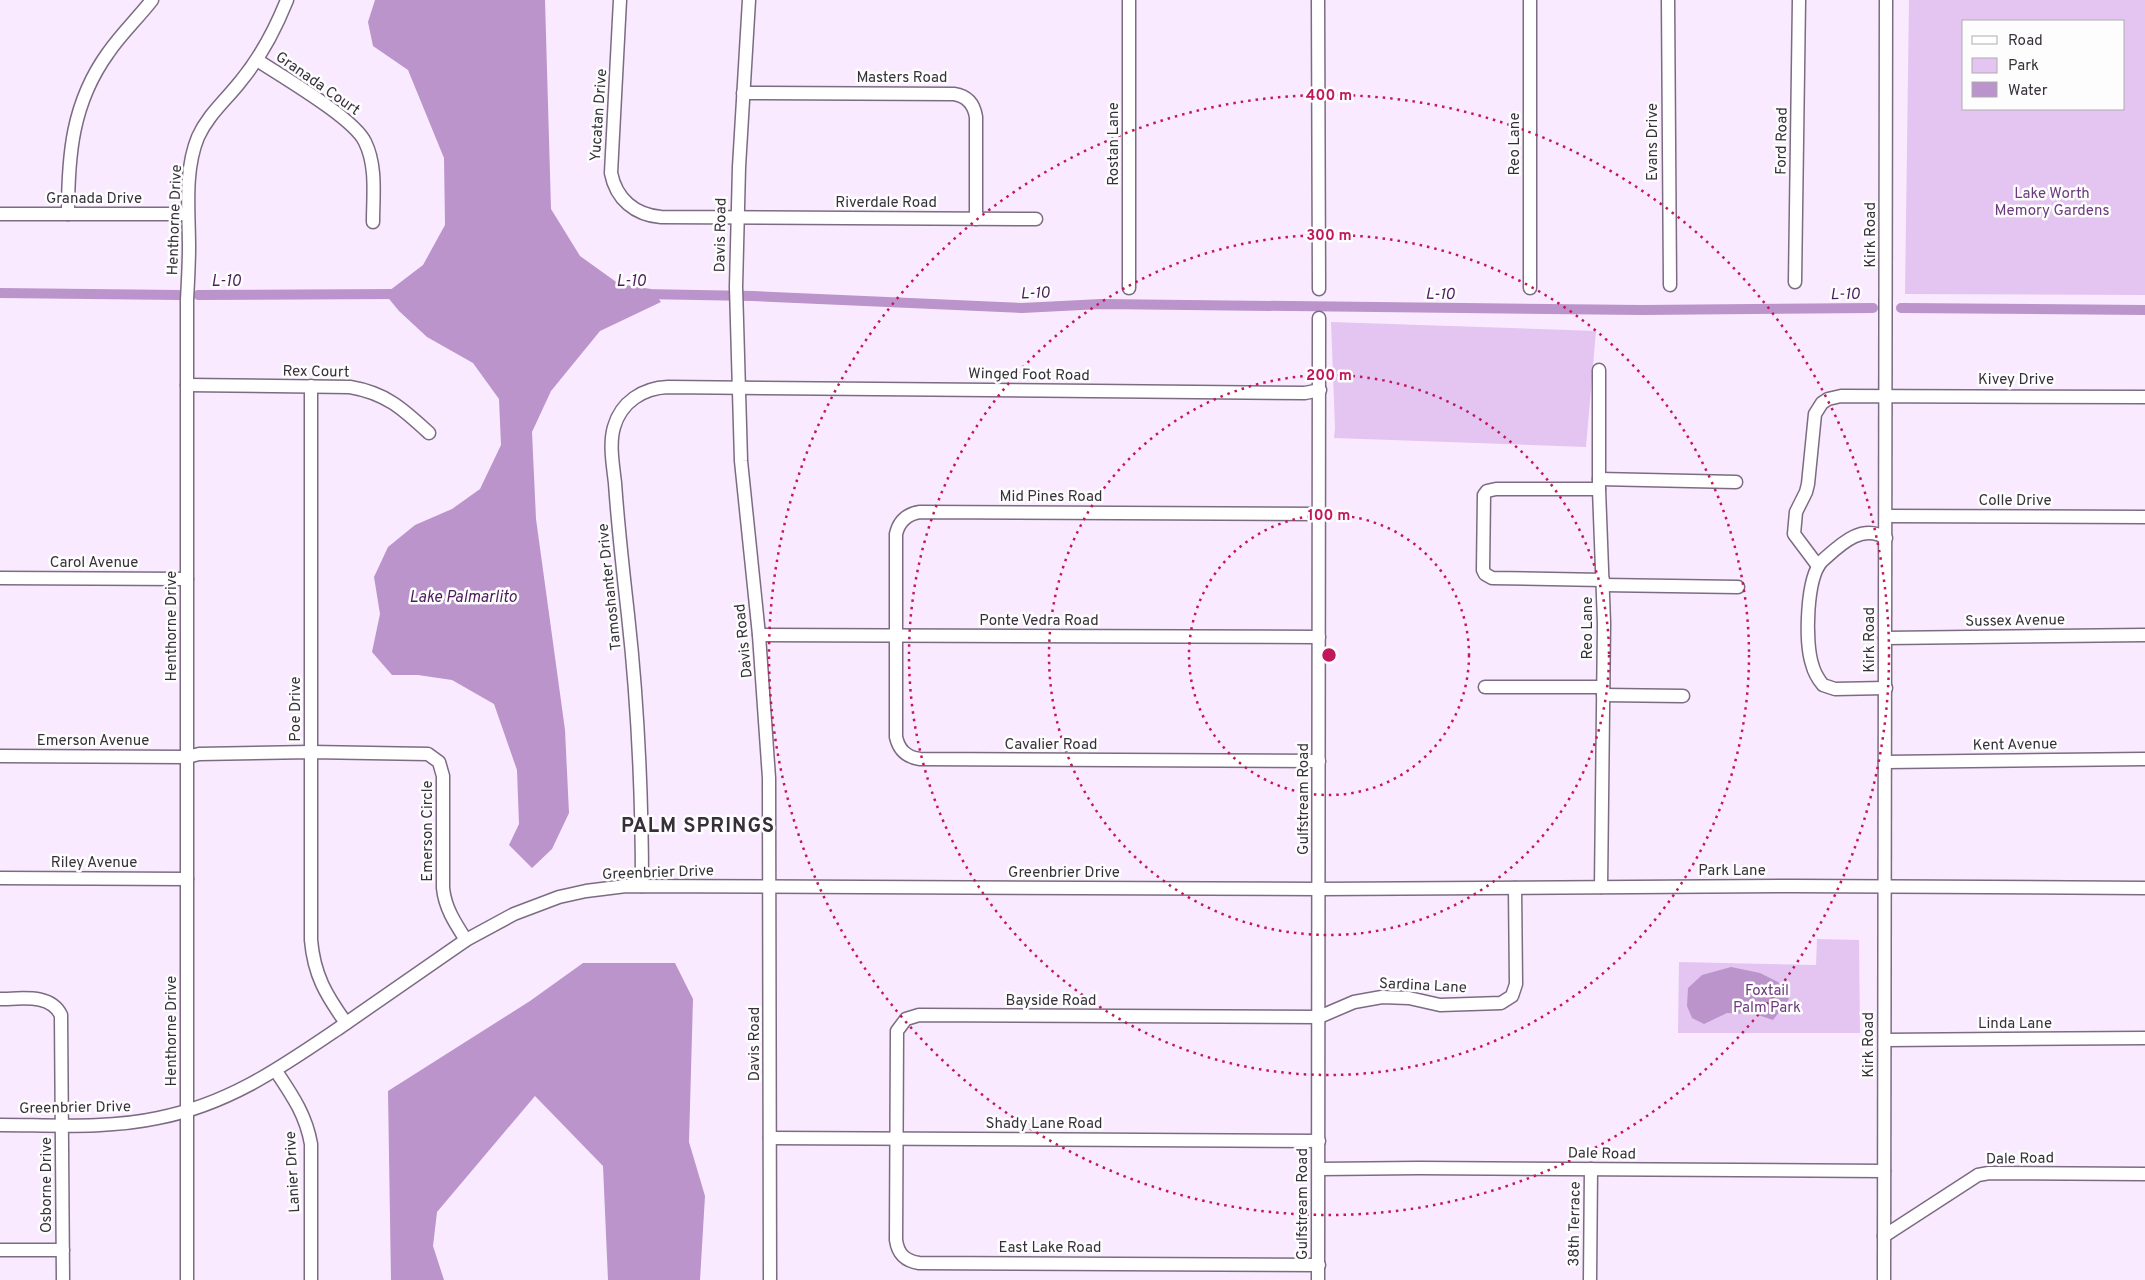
<svg xmlns="http://www.w3.org/2000/svg" width="2145" height="1280" font-family="Overpass,sans-serif">
<style>
.green{fill:#e4c5f1;fill-rule:evenodd}
.water{fill:#ba94ca}
.lines{fill:none;stroke-linecap:round;stroke-linejoin:round}
.canal{stroke:#ba94ca;stroke-width:10}
.minor-casing{stroke:#7c6c82;stroke-width:15}
.minor{stroke:#fff;stroke-width:12}
.ring{fill:none;stroke:#c2185b;stroke-width:2.5;stroke-dasharray:2.5 5}
.labels{text-anchor:middle;stroke-width:5;stroke-linejoin:round;paint-order:stroke}
.street-label{font-size:15px;fill:#37303a;stroke:#fdfdfd}
.park-label{font-size:15px;fill:#6c3b7e;stroke:#fdfdfd}
.water-label{font-size:16px;font-style:italic;fill:#4c1c5d;stroke:#fdfdfd}
.district-label{font-size:20px;font-weight:bold;letter-spacing:1px;fill:#37303a;stroke:#fdfdfd}
.centre{fill:#c2185b;stroke:#fdfdfd;stroke-width:2.5}
.ring-label{font-size:15px;text-anchor:middle;font-weight:bold;fill:#c2185b;stroke:#fdfdfd;stroke-width:5;stroke-linejoin:round;paint-order:stroke}
</style>
<rect width="100%" height="100%" fill="#f9eaff"/>
<g class="green">
<path d="M 1909,0 L 2145,0 L 2145,295 L 1905,294 ZM 2124,21 L 2124,109 L 1964,109 L 1964,21 Z"/>
<polygon points="1331,322 1596,331 1586,447 1334,438 1335,428"/>
<polygon points="1817,939 1859,940 1860,1033 1678,1033 1679,962 1816,965"/>
</g>
<g class="water">
<polygon points="375,0 545,0 551,209 580,256 619,284 651,289 661,302 600,331 551,391 532,432 536,519 565,730 569,813 552,849 532,868 509,845 519,824 517,770 494,704 452,680 418,675 392,675 372,652 380,614 374,577 388,547 415,525 452,509 480,489 501,445 499,399 473,363 427,337 399,311 385,294 423,265 445,225 444,158 408,70 373,46 368,22"/>
<polygon points="583,963 675,963 693,999 689,1142 705,1196 700,1280 608,1280 603,1166 535,1096 437,1212 433,1246 444,1280 391,1280 388,1091 530,1001"/>
<polygon points="1731,967 1760,973 1778,982 1789,999 1773,1020 1755,1014 1727,1013 1704,1024 1692,1018 1687,1006 1688,988 1702,975"/>
</g>
<g class="lines">
<g class="canal">
<polyline points="0,293 179,295"/>
<polyline points="642,294 753,296 1022,308 1101,304 1642,310 1873,308"/>
<polyline points="198,295 398,294"/>
<polyline points="1901,308 2145,310"/>
</g>
<g class="minor-casing">
<g id="minor">
<path d="M 620,0 L 611,173 C 616,199 635,215 661,217 L 1036,219"/>
<polyline points="749,0 739,167 736,287 741,461 759,635 769,778 770,1280"/>
<polyline points="1318,0 1319,289"/>
<polyline points="1668,0 1670,285"/>
<path d="M 257,60 C 281,76 354,118 365,142 C 377,166 373,196 373,222"/>
<path d="M 743,93 L 954,94 C 967,96 974,104 976,117 L 976,219"/>
<polyline points="0,214 187,214"/>
<path d="M 68,214 C 68,155 72,103 108,53 C 121,34 138,18 152,0"/>
<polyline points="1795,282 1799,0"/>
<polyline points="1129,288 1129,0"/>
<polyline points="1530,288 1530,0"/>
<polyline points="1599,370 1599,489 1604,623 1601,887"/>
<path d="M 187,385 L 350,387 C 386,393 403,409 429,433"/>
<path d="M 311,386 L 311,940 C 314,975 326,995 346,1023"/>
<polyline points="1599,479 1736,482"/>
<polyline points="1599,489 1496,489 1487,491 1484,495 1483,570 1485,574 1492,578 1603,580"/>
<polyline points="1886,516 2145,517"/>
<path d="M 1886,538 C 1861,523 1840,545 1822,561 C 1806,578 1805,642 1812,664 C 1814,672 1818,679 1823,685 L 1835,689 L 1886,688"/>
<polyline points="1818,566 1794,534 1796,512 1806,492 1808,484 1815,414 1822,403 1828,399 1841,396 2145,397"/>
<polyline points="0,578 187,579"/>
<polyline points="1603,585 1738,587"/>
<polyline points="759,635 1319,637"/>
<polyline points="1885,638 2145,635"/>
<polyline points="1485,687 1603,687"/>
<polyline points="1603,695 1683,696"/>
<path d="M 0,756 L 187,757 L 199,754 L 311,752 L 428,754 L 439,762 L 443,776 L 443,888 C 445,908 455,923 466,940"/>
<path d="M 1319,761 L 920,759 C 906,757 899,750 896,737 L 896,534 C 899,521 907,514 920,512 L 1319,514"/>
<polyline points="1885,762 2145,759"/>
<polyline points="0,878 187,879"/>
<path d="M 642,886 C 642,795 638,705 628,615 C 623,571 618,527 615,483 C 613,465 609,444 614,427 C 621,402 643,388 668,387 L 1305,393 L 1320,390"/>
<path d="M 0,999 C 21,999 50,993 61,1015 L 63,1280"/>
<polyline points="1885,1040 2145,1038"/>
<path d="M 276,1071 C 292,1095 306,1115 311,1144 L 311,1280"/>
<path d="M 0,1125 C 52,1125 107,1129 158,1118 C 230,1104 283,1066 342,1026 C 384,997 425,968 466,940 L 514,914 L 559,897 L 586,891 L 626,886 L 1319,889 L 1793,886 L 2145,888"/>
<polyline points="770,1138 1319,1141"/>
<polyline points="1319,1169 1419,1168 1884,1171"/>
<polyline points="1884,1236 1978,1175 1989,1173 2145,1174"/>
<polyline points="0,1250 63,1250"/>
<path d="M 1319,1265 L 919,1263 C 905,1261 898,1254 896,1240 L 897,1031 L 906,1019 L 919,1015 L 1319,1017 L 1354,1002 L 1382,997 L 1409,998 L 1440,1005 L 1501,1003 L 1512,996 L 1516,984 L 1515,888"/>
<path d="M 187,1280 L 187,300 C 188,282 189,264 189,247 C 189,211 184,171 198,137 C 208,115 225,101 240,82 C 260,58 275,30 287,0"/>
<polyline points="1318,1280 1319,318"/>
<polyline points="1590,1280 1591,1169"/>
<polyline points="1884,1280 1886,0"/>
</g>
</g>
<use href="#minor" class="minor"/>
</g>
<g class="ring">
<circle cx="1329" cy="655" r="140"/>
<circle cx="1329" cy="655" r="280"/>
<circle cx="1329" cy="655" r="420"/>
<circle cx="1329" cy="655" r="560"/>
</g>
<g class="labels">
<g class="street-label">
<text x="902" y="82">Masters Road</text>
<text transform="translate(318 83) rotate(35)" y="5">Granada Court</text>
<text transform="translate(598 115) rotate(-86)" y="5">Yucatan Drive</text>
<text transform="translate(1781 141) rotate(-89)" y="5">Ford Road</text>
<text transform="translate(1652 142) rotate(-90)" y="5">Evans Drive</text>
<text transform="translate(1113 144) rotate(-90)" y="5">Rostan Lane</text>
<text transform="translate(1514 144) rotate(-90)" y="5">Reo Lane</text>
<text x="94" y="203">Granada Drive</text>
<text x="886" y="207">Riverdale Road</text>
<text transform="translate(174 220) rotate(-88)" y="5">Henthorne Drive</text>
<text transform="translate(720 235) rotate(-89)" y="5">Davis Road</text>
<text transform="translate(1870 235) rotate(-90)" y="5">Kirk Road</text>
<text transform="translate(316 371) rotate(1)" y="5">Rex Court</text>
<text transform="translate(1029 374) rotate(1)" y="5">Winged Foot Road</text>
<text x="2016" y="384">Kivey Drive</text>
<text x="1051" y="501">Mid Pines Road</text>
<text x="2015" y="505">Colle Drive</text>
<text x="94" y="567">Carol Avenue</text>
<text transform="translate(609 587) rotate(-96)" y="5">Tamoshanter Drive</text>
<text x="1039" y="625">Ponte Vedra Road</text>
<text transform="translate(2015 620) rotate(-1)" y="5">Sussex Avenue</text>
<text transform="translate(171 626) rotate(-90)" y="5">Henthorne Drive</text>
<text transform="translate(1587 628) rotate(-90)" y="5">Reo Lane</text>
<text transform="translate(1869 640) rotate(-90)" y="5">Kirk Road</text>
<text transform="translate(743 641) rotate(-96)" y="5">Davis Road</text>
<text transform="translate(295 709) rotate(-90)" y="5">Poe Drive</text>
<text x="93" y="745">Emerson Avenue</text>
<text x="1051" y="749">Cavalier Road</text>
<text transform="translate(2015 744) rotate(-1)" y="5">Kent Avenue</text>
<text transform="translate(1303 799) rotate(-90)" y="5">Gulfstream Road</text>
<text transform="translate(427 831) rotate(-90)" y="5">Emerson Circle</text>
<text x="94" y="867">Riley Avenue</text>
<text x="1732" y="875">Park Lane</text>
<text transform="translate(658 872) rotate(-2)" y="5">Greenbrier Drive</text>
<text x="1064" y="877">Greenbrier Drive</text>
<text transform="translate(1423 985) rotate(3)" y="5">Sardina Lane</text>
<text x="1051" y="1005">Bayside Road</text>
<text x="2015" y="1028">Linda Lane</text>
<text transform="translate(171 1031) rotate(-90)" y="5">Henthorne Drive</text>
<text transform="translate(754 1044) rotate(-90)" y="5">Davis Road</text>
<text transform="translate(1868 1045) rotate(-90)" y="5">Kirk Road</text>
<text transform="translate(75 1107) rotate(-1)" y="5">Greenbrier Drive</text>
<text x="1044" y="1128">Shady Lane Road</text>
<text transform="translate(1602 1153) rotate(1)" y="5">Dale Road</text>
<text transform="translate(2020 1158) rotate(-1)" y="5">Dale Road</text>
<text transform="translate(292 1172) rotate(-93)" y="5">Lanier Drive</text>
<text transform="translate(46 1185) rotate(-90)" y="5">Osborne Drive</text>
<text transform="translate(1302 1204) rotate(-90)" y="5">Gulfstream Road</text>
<text transform="translate(1574 1224) rotate(-89)" y="5">38th Terrace</text>
<text x="1050" y="1252">East Lake Road</text>
</g>
<g class="park-label">
<text x="2052" y="198">Lake Worth<tspan x="2052" dy="17">Memory Gardens</tspan></text>
<text x="1767" y="995">Foxtail<tspan x="1767" dy="17">Palm Park</tspan></text>
</g>
<g class="water-label">
<text x="226" y="286">L-10</text>
<text x="631" y="286">L-10</text>
<text transform="translate(1035 292) rotate(-2)" y="6">L-10</text>
<text transform="translate(1440 293) rotate(1)" y="6">L-10</text>
<text transform="translate(1845 293) rotate(-1)" y="6">L-10</text>
<text x="463" y="602">Lake Palmarlito</text>
</g>
<g class="district-label">
<text x="698" y="832">PALM SPRINGS</text>
</g>
</g>
<circle cx="1329" cy="655" r="8" class="centre"/>
<g class="ring-label">
<text x="1329" y="100">400 m</text>
<text x="1329" y="240">300 m</text>
<text x="1329" y="380">200 m</text>
<text x="1329" y="520">100 m</text>
</g>
<rect x="1962" y="20" width="162" height="90" fill="#fdfdfd" stroke="#aeabaf"/>
<rect x="1972" y="36" width="25" height="8" fill="#ffffff" stroke="#aeabaf"/>
<text x="2008" y="45" font-size="15" fill="#37303a">Road</text>
<rect x="1972" y="58" width="25" height="15" fill="#e4c5f1" stroke="#aeabaf"/>
<text x="2008" y="70" font-size="15" fill="#37303a">Park</text>
<rect x="1972" y="82" width="25" height="15" fill="#ba94ca" stroke="#aeabaf"/>
<text x="2008" y="95" font-size="15" fill="#37303a">Water</text>
</svg>
